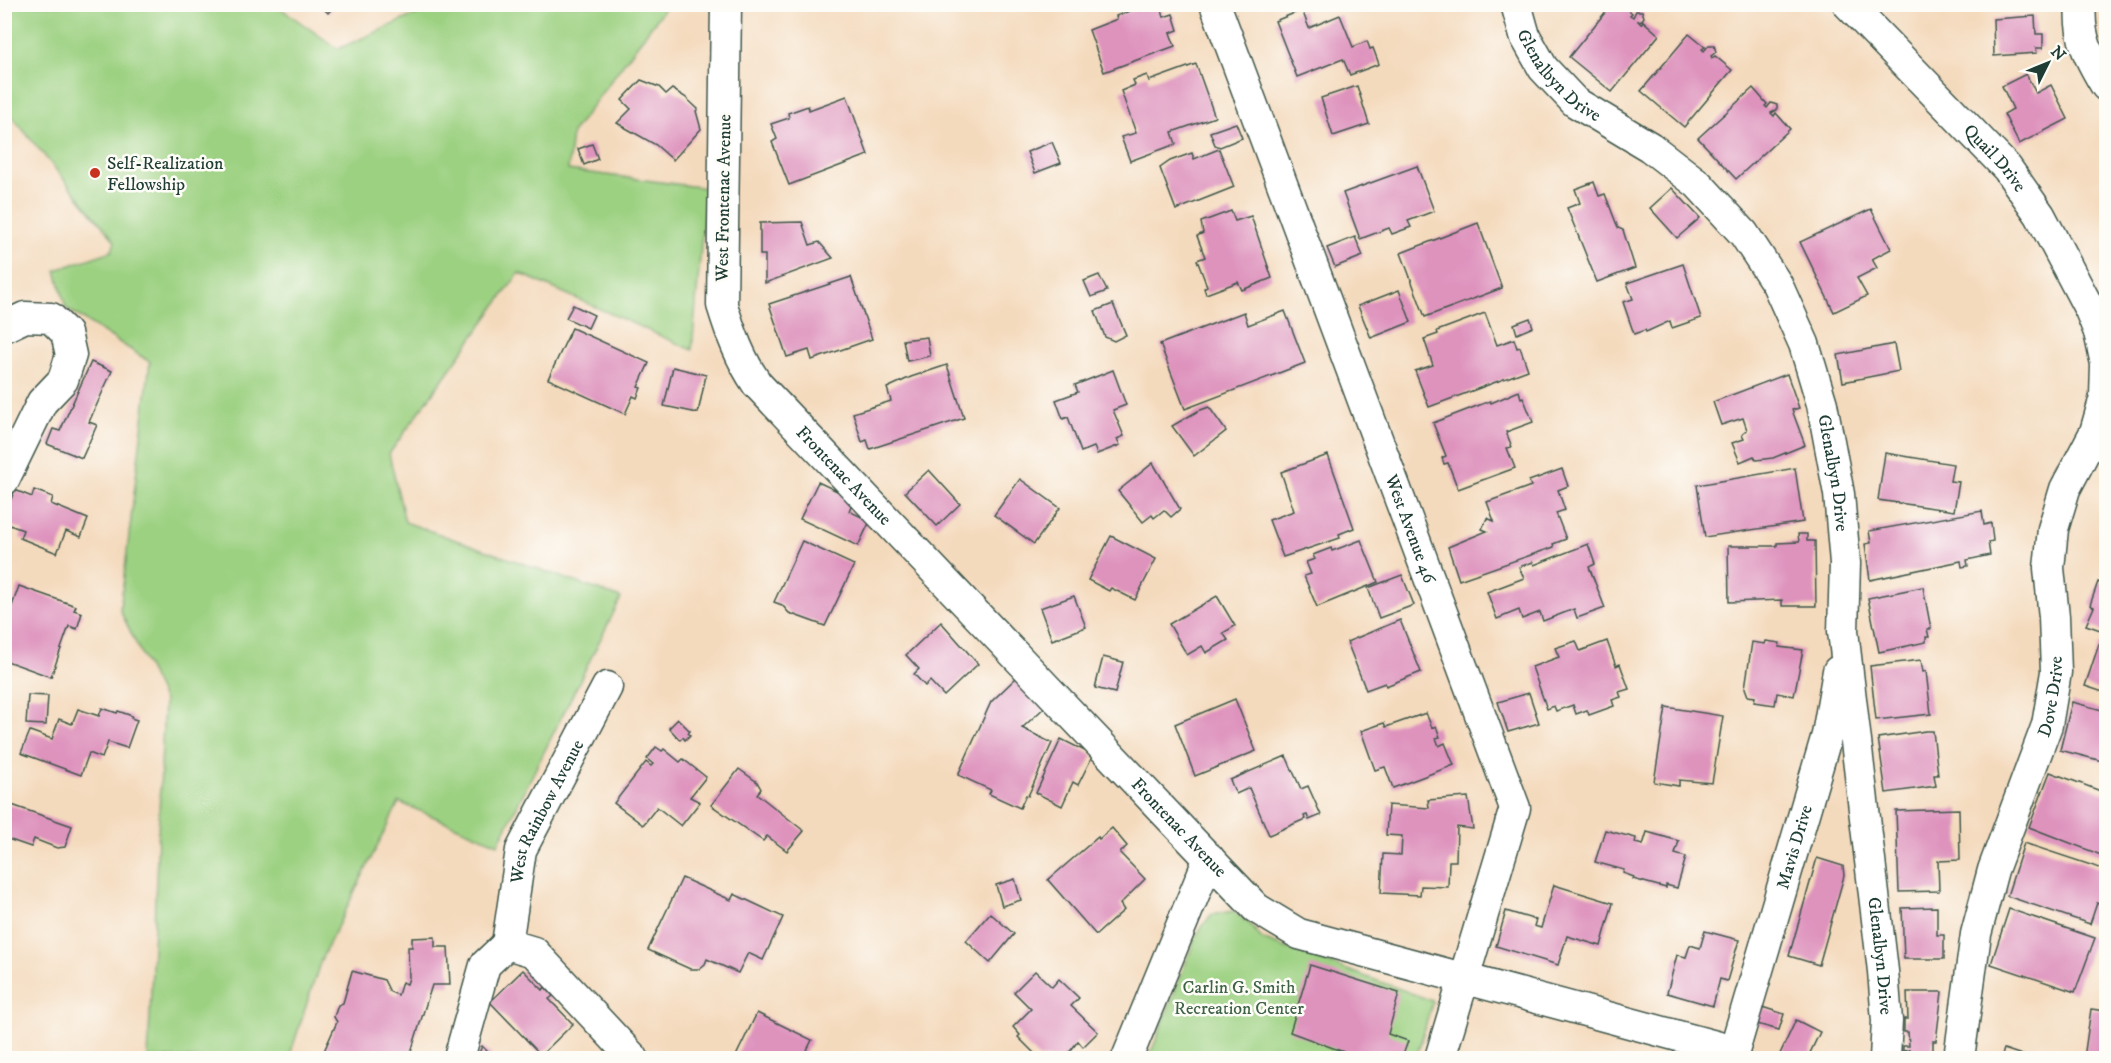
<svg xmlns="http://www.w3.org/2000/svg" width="2111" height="1063" font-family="'IM FELL DW Pica',serif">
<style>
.green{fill:#9dd182;stroke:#5e875b;stroke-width:1.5}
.building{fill:#de93bd}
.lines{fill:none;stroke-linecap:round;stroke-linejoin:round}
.street-casing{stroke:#3f5549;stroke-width:33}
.street{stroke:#fff;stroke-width:30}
.poi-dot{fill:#c8321e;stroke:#fdfcf7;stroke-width:2}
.labels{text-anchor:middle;stroke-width:5;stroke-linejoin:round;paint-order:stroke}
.street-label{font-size:18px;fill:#1f3d34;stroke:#fdfcf7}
.poi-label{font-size:18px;fill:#1f3d34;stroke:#fdfcf7;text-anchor:start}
.park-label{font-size:18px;fill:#3e6248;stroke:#fdfcf7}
</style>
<rect width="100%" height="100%" fill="#fdfcf7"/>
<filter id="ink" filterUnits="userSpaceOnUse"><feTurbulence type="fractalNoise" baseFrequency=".0167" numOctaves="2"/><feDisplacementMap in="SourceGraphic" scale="12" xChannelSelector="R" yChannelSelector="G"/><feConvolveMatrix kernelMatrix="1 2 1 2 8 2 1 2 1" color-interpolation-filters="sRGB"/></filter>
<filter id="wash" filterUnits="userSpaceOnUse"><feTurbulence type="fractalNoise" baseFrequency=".008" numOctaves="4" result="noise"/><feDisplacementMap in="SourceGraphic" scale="24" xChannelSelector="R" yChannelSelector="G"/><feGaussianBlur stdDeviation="1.35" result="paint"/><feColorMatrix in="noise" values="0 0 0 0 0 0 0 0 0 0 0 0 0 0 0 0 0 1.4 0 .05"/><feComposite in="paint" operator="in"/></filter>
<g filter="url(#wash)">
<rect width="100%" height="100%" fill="#f4dabd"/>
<g class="green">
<polygon points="4,5 276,5 338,49 437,5 667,5 572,133 568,170 706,188 692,350 519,273 389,454 405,522 621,598 498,844 399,802 321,960 289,1058 148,1058 164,701 120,610 150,362 66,308 56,270 112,251 115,241 5,108"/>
<polygon points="1233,911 1249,923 1262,939 1433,1001 1416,1058 1149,1058 1197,934 1211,915"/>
</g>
<g id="blocks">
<g class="building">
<polygon points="319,4 336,4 328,13"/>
<polygon points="1149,4 1160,4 1164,17 1173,14 1178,30 1170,33 1175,46 1104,72 1089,30 1117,19 1116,16"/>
<polygon points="1612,4 1622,4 1632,13 1630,15 1633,17 1636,11 1642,11 1644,17 1642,20 1638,21 1641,24 1643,21 1659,35 1612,92 1569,57"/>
<polygon points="2024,4 2046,4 2047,6 2024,8"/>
<polygon points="1302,10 1309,28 1340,15 1353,47 1367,41 1370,49 1373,48 1379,64 1350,75 1343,59 1297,77 1275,21"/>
<polygon points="2035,16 2036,34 2043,34 2043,48 2036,48 2037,53 1994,56 1993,19"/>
<polygon points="1689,34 1705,47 1702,49 1704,51 1709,45 1714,45 1716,52 1711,56 1712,58 1715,56 1732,70 1684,127 1641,91"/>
<polygon points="1196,64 1215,117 1172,132 1176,144 1130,161 1121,137 1136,133 1121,91 1135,85 1133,80 1147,75 1149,81"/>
<polygon points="2026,74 2036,93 2051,85 2068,119 2019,144 2004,114 2013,109 2002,86"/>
<polygon points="641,80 659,87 666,94 672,89 685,97 698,109 696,111 701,129 673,160 656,145 617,123 631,109 622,100"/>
<polygon points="1357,86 1369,124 1333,136 1321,98"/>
<polygon points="1753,88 1767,104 1765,106 1767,108 1771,103 1777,105 1777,110 1771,113 1774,116 1776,113 1790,129 1736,179 1698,138"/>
<polygon points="847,96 868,155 789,185 772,142 777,139 771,124 789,118 788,113 808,106 809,110"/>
<polygon points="1236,123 1242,138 1220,147 1215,145 1210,132"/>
<polygon points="1052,142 1061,163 1035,173 1027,152"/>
<polygon points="592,144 598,159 584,165 578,149"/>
<polygon points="1219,149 1234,187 1176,210 1160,168 1170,161 1192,153 1194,159"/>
<polygon points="1417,166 1434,211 1408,221 1411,227 1392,234 1389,228 1360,239 1343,193"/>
<polygon points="1594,182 1599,196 1605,194 1618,228 1623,230 1635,268 1597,282 1567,208 1580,203 1575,189"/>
<polygon points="1672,188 1700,218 1677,238 1650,208"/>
<polygon points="1871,209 1891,249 1872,259 1877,268 1857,278 1867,296 1834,312 1800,242"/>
<polygon points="1231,211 1235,221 1251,216 1272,278 1242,290 1238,282 1206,294 1204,288 1207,286 1197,260 1205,257 1197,236 1203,233 1201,222"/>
<polygon points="802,222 810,245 819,242 833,258 765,283 765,255 760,255 760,223"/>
<polygon points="1478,223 1502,288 1425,317 1401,253"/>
<polygon points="1355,237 1363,256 1335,267 1327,248"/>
<polygon points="1683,264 1701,318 1672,328 1670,321 1646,332 1645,330 1634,334 1623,302 1633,299 1627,283"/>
<polygon points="1099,275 1107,291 1091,297 1084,281"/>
<polygon points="851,277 872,339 812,360 809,350 787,357 769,304"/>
<polygon points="1399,290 1411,322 1371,338 1358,306"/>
<polygon points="1113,304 1126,335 1114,341 1105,337 1095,311"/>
<polygon points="573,305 594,315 588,328 566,318"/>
<polygon points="1285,311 1305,363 1185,409 1160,344 1244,312 1248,325"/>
<polygon points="1485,313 1497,345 1514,339 1517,348 1520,347 1528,370 1429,407 1415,371 1433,365 1424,339 1438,334 1437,331"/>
<polygon points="1530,318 1533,327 1517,334 1514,324"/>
<polygon points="572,328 649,363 638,387 641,388 637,398 633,396 625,414 548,379"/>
<polygon points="927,337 930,356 907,361 903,340"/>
<polygon points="1894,344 1899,371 1843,382 1838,355"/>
<polygon points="91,362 112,371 89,422 97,425 82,458 47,444 53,429 60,431"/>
<polygon points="947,365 964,418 870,449 867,440 862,442 853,413 891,401 887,388 911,377"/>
<polygon points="673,367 706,375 698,413 664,406"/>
<polygon points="1113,370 1126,405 1113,410 1124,436 1117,439 1120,445 1097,454 1094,447 1081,452 1068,417 1063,419 1056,400 1078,392 1075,385"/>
<polygon points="1787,374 1799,408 1792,410 1805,445 1773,458 1756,460 1754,456 1740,462 1732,443 1744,439 1742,435 1747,430 1743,418 1721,425 1713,402"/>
<polygon points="1519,391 1521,398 1523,397 1533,422 1506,432 1512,447 1507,448 1515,468 1458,489 1448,463 1444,464 1442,458 1446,456 1433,423 1490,401 1491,403"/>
<polygon points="1209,407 1226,431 1194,456 1172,426 1198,411"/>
<polygon points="1885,453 1953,464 1950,481 1959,482 1954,511 1878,500"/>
<polygon points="1328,455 1354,528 1339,534 1340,538 1283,557 1269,520 1294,511 1281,472"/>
<polygon points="1153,463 1180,509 1171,517 1164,510 1154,518 1152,515 1143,522 1118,491"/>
<polygon points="1795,468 1803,522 1705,537 1697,485"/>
<polygon points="1562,469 1568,486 1558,490 1565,510 1556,513 1566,539 1553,544 1554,547 1459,580 1448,547 1487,531 1482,529 1487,518 1494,521 1487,502 1531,486 1529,481"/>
<polygon points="929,470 960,504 937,526 905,492"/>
<polygon points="1020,479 1060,508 1034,544 994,515"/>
<polygon points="818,482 854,499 849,511 870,521 858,546 800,519"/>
<polygon points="15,490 32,497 34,490 53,497 51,504 88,519 81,537 66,531 57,553 20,538 23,530 4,523 4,515"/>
<polygon points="1982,511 1984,525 1991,523 1993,541 1988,542 1990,555 1967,560 1968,566 1962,567 1961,561 1870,580 1865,544 1871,543 1869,531"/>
<polygon points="1798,534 1807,534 1807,541 1815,541 1816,606 1782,606 1782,600 1729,602 1728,546 1777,546 1777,543 1799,542"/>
<polygon points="1111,536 1156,559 1135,600 1111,588 1109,591 1088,580"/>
<polygon points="1361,540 1378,582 1317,607 1304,576 1311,574 1306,562 1315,559 1313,555 1331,548 1332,551"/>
<polygon points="802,541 854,565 825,626 789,613 782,605 774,602"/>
<polygon points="1588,544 1595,564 1589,567 1605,608 1577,618 1574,609 1543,621 1540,612 1522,619 1519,610 1497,619 1487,592 1524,578 1519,567 1533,562 1534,565"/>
<polygon points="1402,575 1414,605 1379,618 1368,588"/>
<polygon points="2098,582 2106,585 2106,632 2086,625 2094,607 2090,605"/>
<polygon points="19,586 76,606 74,610 82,613 77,629 69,626 51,677 4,660 4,620 7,620"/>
<polygon points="1923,587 1931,629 1927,629 1929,637 1926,637 1926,642 1879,652 1868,598"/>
<polygon points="1074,596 1086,627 1052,640 1040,608"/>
<polygon points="1217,596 1235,626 1223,633 1228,640 1206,653 1202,646 1187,655 1169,624"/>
<polygon points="1400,620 1421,672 1386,686 1385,683 1366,690 1347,642"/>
<polygon points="941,622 978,664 944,696 930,681 925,686 914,674 919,669 906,655"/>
<polygon points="1576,641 1580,651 1607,641 1616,666 1620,664 1629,689 1619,692 1621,697 1612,700 1614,706 1589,715 1587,710 1576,714 1573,705 1556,711 1554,706 1547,709 1532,667 1559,657 1555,648"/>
<polygon points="1766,641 1780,643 1779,647 1803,650 1794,696 1777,693 1775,705 1754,702 1755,697 1748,696 1745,688 1752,642 1765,644"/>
<polygon points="2099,644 2106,646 2106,693 2085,686"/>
<polygon points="1103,657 1123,662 1115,693 1095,688"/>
<polygon points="1921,660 1923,672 1926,671 1931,714 1876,720 1870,666"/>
<polygon points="1017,677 1045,707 1022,728 1052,743 1028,796 1026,795 1020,808 989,794 991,790 958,775 991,702"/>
<polygon points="1529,693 1539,723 1508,732 1498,702"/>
<polygon points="28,695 48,696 46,725 26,724"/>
<polygon points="1235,699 1256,751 1195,776 1175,724"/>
<polygon points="2072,702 2106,711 2106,762 2060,750"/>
<polygon points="1666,707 1723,716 1712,783 1679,780 1679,786 1654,782"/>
<polygon points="102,708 117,713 118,711 132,716 131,718 137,720 127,748 108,742 102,758 89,753 81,775 21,753 30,731 52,739 59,719 72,724 78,709 99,716"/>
<polygon points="1426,713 1432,728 1436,726 1440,737 1436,738 1439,746 1445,743 1454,765 1393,788 1385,767 1375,770 1361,731 1384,723 1386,727"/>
<polygon points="678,719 690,731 688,733 690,735 685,740 683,737 680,740 669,728"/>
<polygon points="1926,731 1933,731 1938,775 1934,775 1936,786 1886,793 1878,738"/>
<polygon points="1061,739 1093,755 1078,785 1073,782 1062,806 1036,793"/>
<polygon points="656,747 662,751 664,749 680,762 683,759 706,777 690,797 700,802 681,826 657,807 643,825 614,803 646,762 651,766 653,764 647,759"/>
<polygon points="1286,756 1301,789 1308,786 1321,815 1309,820 1307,815 1304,816 1305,819 1269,835 1249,788 1236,794 1230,780"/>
<polygon points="739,769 757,782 761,789 757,794 804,831 787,851 767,836 763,841 711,805"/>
<polygon points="2050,772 2106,793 2106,857 2029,827"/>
<polygon points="1468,797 1473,829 1457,827 1456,861 1449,861 1448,887 1421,886 1420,895 1381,893 1383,854 1401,855 1402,836 1386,835 1388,805 1429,808 1428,800"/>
<polygon points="9,804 72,826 65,847 57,848 34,839 31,847 5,838 8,831 4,829 4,815"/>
<polygon points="1959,809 1960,860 1938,861 1939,891 1899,892 1896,811"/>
<polygon points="1112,828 1127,846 1120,853 1145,879 1120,904 1124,910 1096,935 1048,880 1098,837 1099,839"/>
<polygon points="1605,830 1636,838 1635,843 1643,845 1647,832 1679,841 1675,854 1686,857 1677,888 1666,885 1666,888 1633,879 1634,877 1623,873 1624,870 1595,862"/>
<polygon points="2024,843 2106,870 2106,883 2100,905 2097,903 2090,924 2007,896"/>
<polygon points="1817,858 1843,866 1844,876 1819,965 1789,956"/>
<polygon points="682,878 731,900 734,894 783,917 763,960 748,953 738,973 707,959 705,964 699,969 690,969 648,950"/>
<polygon points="1015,879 1021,900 1002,906 996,885"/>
<polygon points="1554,885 1613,903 1601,946 1567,936 1558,965 1496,946 1506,911 1536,920 1534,926 1541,928"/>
<polygon points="1937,907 1937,935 1944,935 1944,959 1904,959 1902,908"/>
<polygon points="2009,909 2095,938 2075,992 1991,964"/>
<polygon points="990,913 1014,934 990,963 966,941"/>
<polygon points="1705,931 1739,940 1727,981 1720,979 1713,1006 1667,993 1677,955 1686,957 1690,945 1700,948"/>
<polygon points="435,937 435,947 448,947 450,985 432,985 411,1052 414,1056 413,1058 327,1058 324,1051 337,1022 334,1017 338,1005 343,1003 352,971 384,980 390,992 398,995 402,982 407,984 409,978 408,947 412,947 412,938"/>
<polygon points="1310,965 1399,993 1388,1034 1408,1041 1402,1058 1360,1058 1290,1032"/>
<polygon points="523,970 543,990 545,987 553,996 549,999 573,1024 541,1055 490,1002"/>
<polygon points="1035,971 1052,987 1059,979 1079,998 1071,1006 1098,1032 1083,1047 1078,1041 1065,1058 1039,1058 1018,1037 1020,1035 1013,1027 1031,1009 1014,992"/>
<polygon points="1907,992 1942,992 1936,1041 1933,1041 1933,1058 1908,1058 1909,1050 1903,1051 1903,1046 1909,1046 1908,1032 1904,1032 1904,1019 1908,1019"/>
<polygon points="1756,1005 1784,1014 1779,1030 1750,1022"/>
<polygon points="2091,1009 2106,1011 2106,1058 2084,1058"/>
<polygon points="757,1013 812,1040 803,1058 735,1058"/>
<polygon points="1796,1020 1820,1032 1810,1053 1821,1058 1778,1058"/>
<polygon points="482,1046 494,1058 477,1058"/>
<polygon points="2004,1049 2031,1058 2001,1058"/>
</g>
</g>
</g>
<g filter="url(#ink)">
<use href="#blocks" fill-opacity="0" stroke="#3f5549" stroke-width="1.5"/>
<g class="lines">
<g class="street-casing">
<g id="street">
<path id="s1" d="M 726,4 L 722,305 C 731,334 740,359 757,384 L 1256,908 L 1299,934 L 1734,1051"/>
<path id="s2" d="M 1215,4 L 1515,808 L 1440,1058"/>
<path id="s3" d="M 1516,4 L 1525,36 L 1543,68 L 1575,102 L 1650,147 L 1698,184 L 1744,234 L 1777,284 L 1804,344 L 1822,404 L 1839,494 L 1845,563 L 1843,631 L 1883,971 L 1887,1021 L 1885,1058"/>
<path id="s4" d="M 1848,4 L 2007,168 L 2040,215 L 2090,310 L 2099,332 L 2106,334"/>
<path d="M 2081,4 C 2078,38 2089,58 2106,86"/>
<polyline points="4,327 25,317 51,318 66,333 71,355 63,380 42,402 4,480"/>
<path id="s5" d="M 507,944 L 521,850 L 607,687"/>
<polyline points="507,944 534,952 633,1058"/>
<polyline points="459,1058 485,965 507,944"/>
<polyline points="1127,1058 1209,858"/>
<path id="s6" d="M 1732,1058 L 1827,735 L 1838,671"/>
<path id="s7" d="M 1959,1058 L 1976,934 L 1993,870 L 2047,725 L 2056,672 L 2054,617 L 2049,568 L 2053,529 L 2065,489 L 2095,432 L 2105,397 L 2106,364 L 2099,332"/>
</g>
</g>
<use href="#street" class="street"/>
</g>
</g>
<circle class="poi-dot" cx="95" cy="173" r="6"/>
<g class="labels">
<g class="street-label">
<text dy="6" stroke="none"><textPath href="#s3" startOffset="86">Glenalbyn Drive</textPath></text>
<text dy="6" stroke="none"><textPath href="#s4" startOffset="213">Quail Drive</textPath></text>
<text transform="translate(723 198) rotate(-89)" y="6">West Frontenac Avenue</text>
<text dy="6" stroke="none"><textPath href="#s3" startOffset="591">Glenalbyn Drive</textPath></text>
<text dy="6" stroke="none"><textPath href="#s1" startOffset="514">Frontenac Avenue</textPath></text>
<text dy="6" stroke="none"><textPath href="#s2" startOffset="560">West Avenue 46</textPath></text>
<text dy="6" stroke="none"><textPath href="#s7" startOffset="375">Dove Drive</textPath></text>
<text dy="6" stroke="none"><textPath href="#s5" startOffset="140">West Rainbow Avenue</textPath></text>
<text dy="6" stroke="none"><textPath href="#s1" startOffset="1000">Frontenac Avenue</textPath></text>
<text dy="6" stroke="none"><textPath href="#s6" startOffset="220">Mavis Drive</textPath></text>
<text dy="6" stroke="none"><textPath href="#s3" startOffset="1077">Glenalbyn Drive</textPath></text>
</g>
<g class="poi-label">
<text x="107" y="169">Self-Realization<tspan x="107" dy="21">Fellowship</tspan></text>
</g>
<g class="park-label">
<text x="1239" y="993">Carlin G. Smith<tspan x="1239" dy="21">Recreation Center</tspan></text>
</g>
</g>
<rect width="2111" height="1063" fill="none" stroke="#fdfcf7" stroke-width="24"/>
<g transform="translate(2048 63) rotate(47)" stroke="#fdfcf7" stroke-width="4.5" paint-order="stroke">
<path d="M0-4.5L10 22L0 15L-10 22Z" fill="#1f3d34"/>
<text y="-9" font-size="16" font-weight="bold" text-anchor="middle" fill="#1f3d34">N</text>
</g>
</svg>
